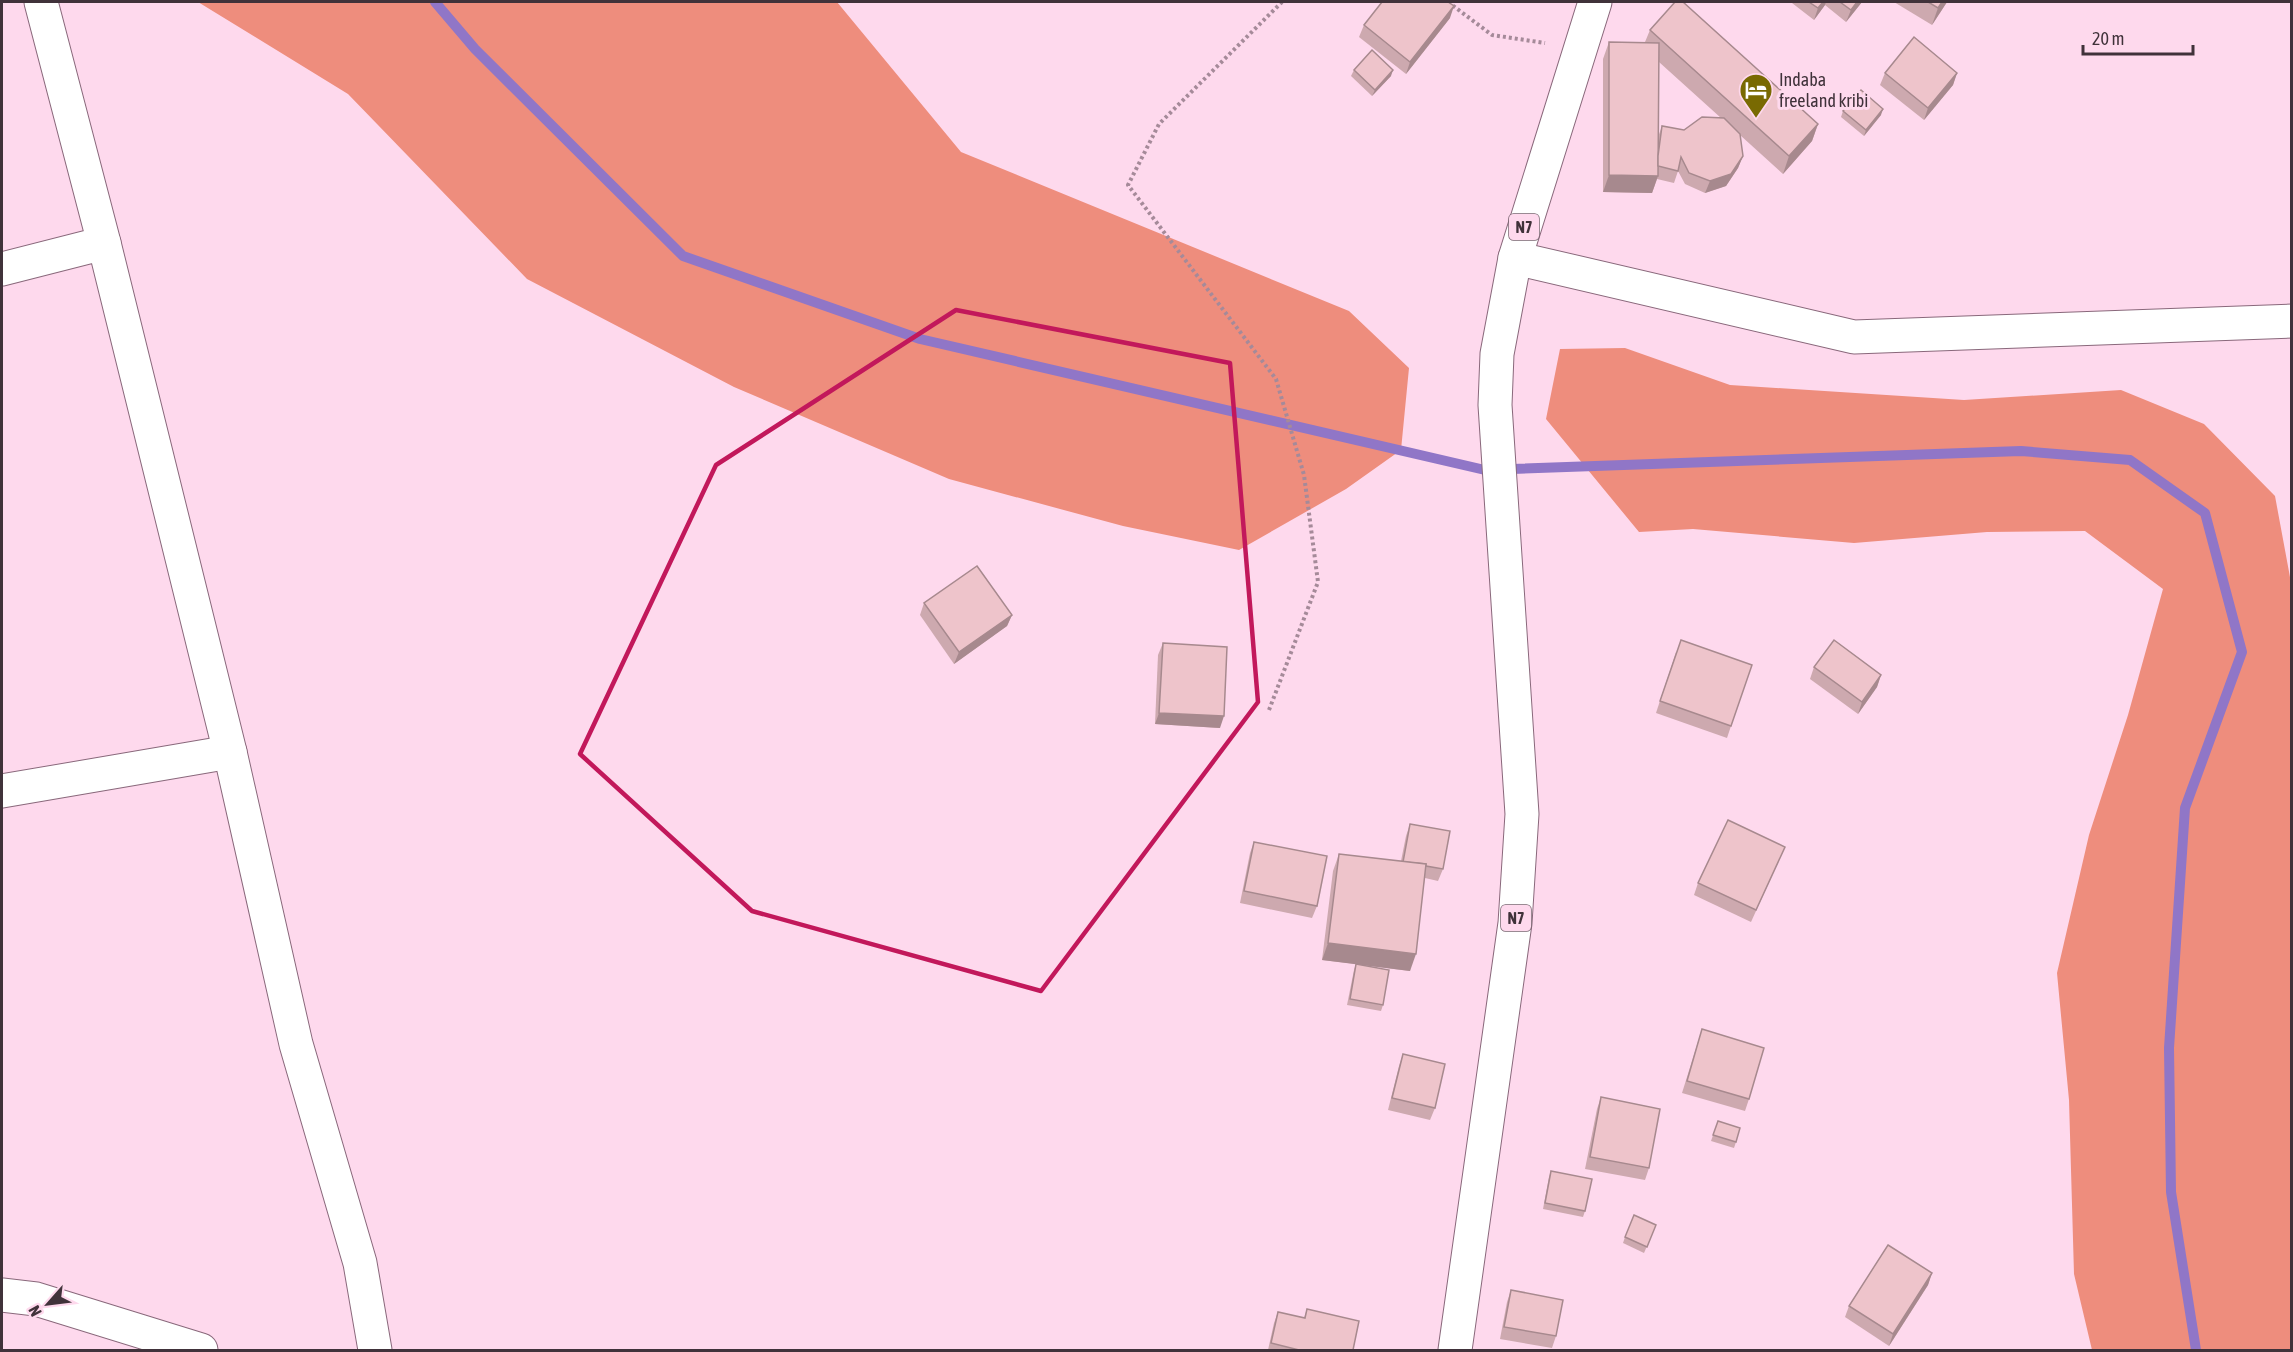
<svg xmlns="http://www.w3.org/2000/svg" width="2293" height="1352" font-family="'Asap Condensed',sans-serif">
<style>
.forest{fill:#ee8d7d}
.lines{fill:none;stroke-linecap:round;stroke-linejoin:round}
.stream{stroke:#9076c7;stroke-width:10}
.minor-casing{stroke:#89687b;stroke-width:35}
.highway-casing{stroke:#89687b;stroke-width:35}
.path{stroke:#a58a99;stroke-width:4;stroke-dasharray:3 3;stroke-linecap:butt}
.minor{stroke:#fff;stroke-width:33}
.highway{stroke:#fff;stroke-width:33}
.wall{fill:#cda9af;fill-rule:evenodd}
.shaded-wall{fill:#a7898e}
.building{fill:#eec4cb;stroke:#a7898e;stroke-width:1.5}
.marked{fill:none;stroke:#c2185b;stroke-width:4.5;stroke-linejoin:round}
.labels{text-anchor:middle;stroke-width:6;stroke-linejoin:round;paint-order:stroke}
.shield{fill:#fed9ed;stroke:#796470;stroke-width:1.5}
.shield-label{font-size:16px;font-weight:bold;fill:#40323a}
.poi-label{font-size:18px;fill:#40323a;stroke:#fed9ed;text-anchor:start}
</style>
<rect width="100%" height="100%" fill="#fed9ed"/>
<g class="forest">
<polygon points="198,2 837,2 961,152 1349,311 1409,368 1401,450 1346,489 1239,550 1123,526 949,479 734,387 527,279 348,94"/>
<polygon points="1625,348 1730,385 1964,400 2121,390 2204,424 2275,496 2292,588 2291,1350 2092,1350 2074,1274 2069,1100 2057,973 2089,835 2128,715 2163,589 2085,531 1987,532 1854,543 1693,529 1639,532 1546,419 1560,349"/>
</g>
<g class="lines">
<polyline class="stream" points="435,2 475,49 683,256 920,339 1485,470 2021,451 2130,460 2205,513 2242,652 2185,808 2169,1048 2171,1192 2196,1350"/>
<g class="minor-casing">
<g id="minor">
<polyline points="41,2 104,243"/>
<polyline points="1515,258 1854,337 2292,321"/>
<polyline points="2,269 104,243 230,752 296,1044 360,1263 375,1350"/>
<polyline points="2,791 230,752"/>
<polyline points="2,1295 36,1299 201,1350"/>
</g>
</g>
<g class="highway-casing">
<polyline id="highway" points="1455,1350 1515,923 1522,814 1495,405 1497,354 1515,258 1595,2"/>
</g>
<g class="path">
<polyline points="1448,2 1492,35 1545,43"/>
<polyline points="1269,710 1318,582 1304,475 1276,379 1128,185 1159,124 1282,2"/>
</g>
<use href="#minor" class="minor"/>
<use href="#highway" class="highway"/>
</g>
<g class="wall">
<polygon points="1792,2 1862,2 1846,22 1825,5 1814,20 1792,3"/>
<polygon points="1894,2 1947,2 1932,25"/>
<polygon points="1450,18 1406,74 1359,37 1364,25"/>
<path d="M 1650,30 L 1818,124 L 1812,141 L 1783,174 L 1740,135 L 1743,156 L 1738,168 L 1726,186 L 1705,193 L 1685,184 L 1678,171 L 1674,183 L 1657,179 L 1652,193 L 1603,192 L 1603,59 L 1609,42 L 1645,42 ZM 1659,62 L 1721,118 L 1684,130 L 1662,126 L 1658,137 Z"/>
<polygon points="1354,70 1391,76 1372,96 1351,76"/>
<polygon points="1885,73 1957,73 1953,85 1924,120 1880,85"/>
<polygon points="1843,111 1881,115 1864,136 1841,117"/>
<polygon points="924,603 1012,615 1007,626 954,664 920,615"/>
<polygon points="1163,643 1220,728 1155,724 1158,655"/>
<polygon points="1676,652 1731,726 1727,738 1656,713"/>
<polygon points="1814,667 1881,675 1877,687 1858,714 1810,679"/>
<polygon points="1410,824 1443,869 1438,881 1425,878 1410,971 1362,965 1383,1005 1381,1011 1347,1005 1354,970 1356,964 1322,960 1333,871 1339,854 1401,861 1406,836"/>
<polygon points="1254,842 1317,906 1312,918 1240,903 1250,853"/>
<polygon points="1780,858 1751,922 1694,895 1698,883"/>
<polygon points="1702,1029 1749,1099 1745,1111 1682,1093"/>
<polygon points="1403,1054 1435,1108 1430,1120 1388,1110 1399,1066"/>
<polygon points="1601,1097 1649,1168 1645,1180 1585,1169 1597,1109"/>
<polygon points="1718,1121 1736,1142 1734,1148 1711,1141"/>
<polygon points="1551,1171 1585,1211 1583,1217 1543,1209 1549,1177"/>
<polygon points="1656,1225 1644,1253 1623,1243 1625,1237"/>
<polygon points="1932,1273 1928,1285 1889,1346 1845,1317 1849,1306"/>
<polygon points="1511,1290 1556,1336 1552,1348 1500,1339 1507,1302"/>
<polygon points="1307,1309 1353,1350 1268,1350 1274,1323 1278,1312 1304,1318"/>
</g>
<g class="shaded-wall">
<polygon points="1823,2 1826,2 1825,5 1814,20 1818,8"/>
<polygon points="1857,2 1862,2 1846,22 1851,10"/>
<polygon points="1942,2 1947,2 1932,25 1938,8"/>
<polygon points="1454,6 1450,18 1406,74 1410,62"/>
<polygon points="1393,70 1391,76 1372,96 1375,90"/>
<polygon points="1957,73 1953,85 1924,120 1928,108"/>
<polygon points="1883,109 1881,115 1864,136 1866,130"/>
<polygon points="1818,124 1812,141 1783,174 1789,156"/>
<polygon points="1743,156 1738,168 1726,186 1705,193 1710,181"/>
<polygon points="1609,175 1658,176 1652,193 1603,192"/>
<polygon points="1012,615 1007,626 954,664 959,652"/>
<polygon points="1881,675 1877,687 1858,714 1862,702"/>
<polygon points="1159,713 1224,716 1220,728 1155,724"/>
<polygon points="1328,943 1416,954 1410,971 1322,960"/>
<polygon points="1932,1273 1928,1285 1889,1346 1893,1334"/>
</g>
<g class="building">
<polygon points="1382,2 1448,2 1454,6 1410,62 1364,25"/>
<polygon points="1675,2 1683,2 1818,124 1789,156 1650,30"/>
<polygon points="1809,2 1823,2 1818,8"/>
<polygon points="1840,2 1857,2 1851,10"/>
<polygon points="1928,2 1942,2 1938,8"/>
<polygon points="1914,37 1957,73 1928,108 1885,73"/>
<polygon points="1609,42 1659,43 1658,176 1609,175"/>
<polygon points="1372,50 1393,70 1375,90 1354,70"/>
<polygon points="1861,90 1883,109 1866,130 1843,111"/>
<polygon points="1702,117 1724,118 1740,134 1743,156 1731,174 1710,181 1689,173 1681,157 1678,171 1658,166 1658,156 1662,126 1684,130"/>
<polygon points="977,566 1012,615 959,652 924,603"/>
<polygon points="1681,640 1752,665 1731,726 1660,701"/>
<polygon points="1834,640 1881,675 1862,702 1814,667"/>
<polygon points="1163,643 1227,647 1224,716 1159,713"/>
<polygon points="1728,820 1785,847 1756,910 1698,883"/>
<polygon points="1410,824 1450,831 1443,869 1426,866 1426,864 1403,862"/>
<polygon points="1254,842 1327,856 1317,906 1244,891"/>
<polygon points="1339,854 1426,864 1416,954 1328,943"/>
<polygon points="1356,964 1389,970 1383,1005 1350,999"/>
<polygon points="1702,1029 1764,1048 1749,1099 1687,1081"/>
<polygon points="1403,1054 1445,1064 1435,1108 1392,1098"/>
<polygon points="1601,1097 1660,1109 1649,1168 1590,1157"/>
<polygon points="1718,1121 1740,1128 1736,1142 1713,1135"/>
<polygon points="1551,1171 1592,1179 1585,1211 1545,1203"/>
<polygon points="1634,1215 1656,1225 1647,1247 1625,1237"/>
<polygon points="1888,1245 1932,1273 1893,1334 1849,1306"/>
<polygon points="1511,1290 1563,1300 1556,1336 1504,1327"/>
<polygon points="1307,1309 1359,1321 1353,1350 1299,1350 1271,1343 1278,1312 1305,1318"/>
</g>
<path class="marked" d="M 956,310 L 1230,363 L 1258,702 L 1041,991 L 752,911 L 580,754 L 716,465 Z"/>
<defs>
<g id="hotel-pin" transform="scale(1.725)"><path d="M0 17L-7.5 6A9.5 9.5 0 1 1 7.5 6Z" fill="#796a02" stroke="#fed9ed"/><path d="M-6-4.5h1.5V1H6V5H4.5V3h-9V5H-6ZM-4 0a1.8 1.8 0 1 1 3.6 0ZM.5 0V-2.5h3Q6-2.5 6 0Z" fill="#fff"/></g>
</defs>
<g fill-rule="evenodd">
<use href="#hotel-pin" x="1756" y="90"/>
</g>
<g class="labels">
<g class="shield">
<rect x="1509" y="214" width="30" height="26" rx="4.5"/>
<rect x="1501" y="905" width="30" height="26" rx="4.5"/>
</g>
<g class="shield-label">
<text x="1524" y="233">N7</text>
<text x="1516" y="924">N7</text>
</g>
<g class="poi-label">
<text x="1779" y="86">Indaba<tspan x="1779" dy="21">freeland kribi</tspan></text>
</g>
</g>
<rect width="2293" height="1352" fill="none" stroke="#40323a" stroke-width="6"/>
<g transform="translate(48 1304) rotate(242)" stroke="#fed9ed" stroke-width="4.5" paint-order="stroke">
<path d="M0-4.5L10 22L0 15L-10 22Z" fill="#40323a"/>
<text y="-9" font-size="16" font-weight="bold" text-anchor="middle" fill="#40323a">N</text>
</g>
<path d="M2083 45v9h110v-9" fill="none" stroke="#40323a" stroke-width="3"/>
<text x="2092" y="45" font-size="18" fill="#40323a" stroke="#fed9ed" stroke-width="4.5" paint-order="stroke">20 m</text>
</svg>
